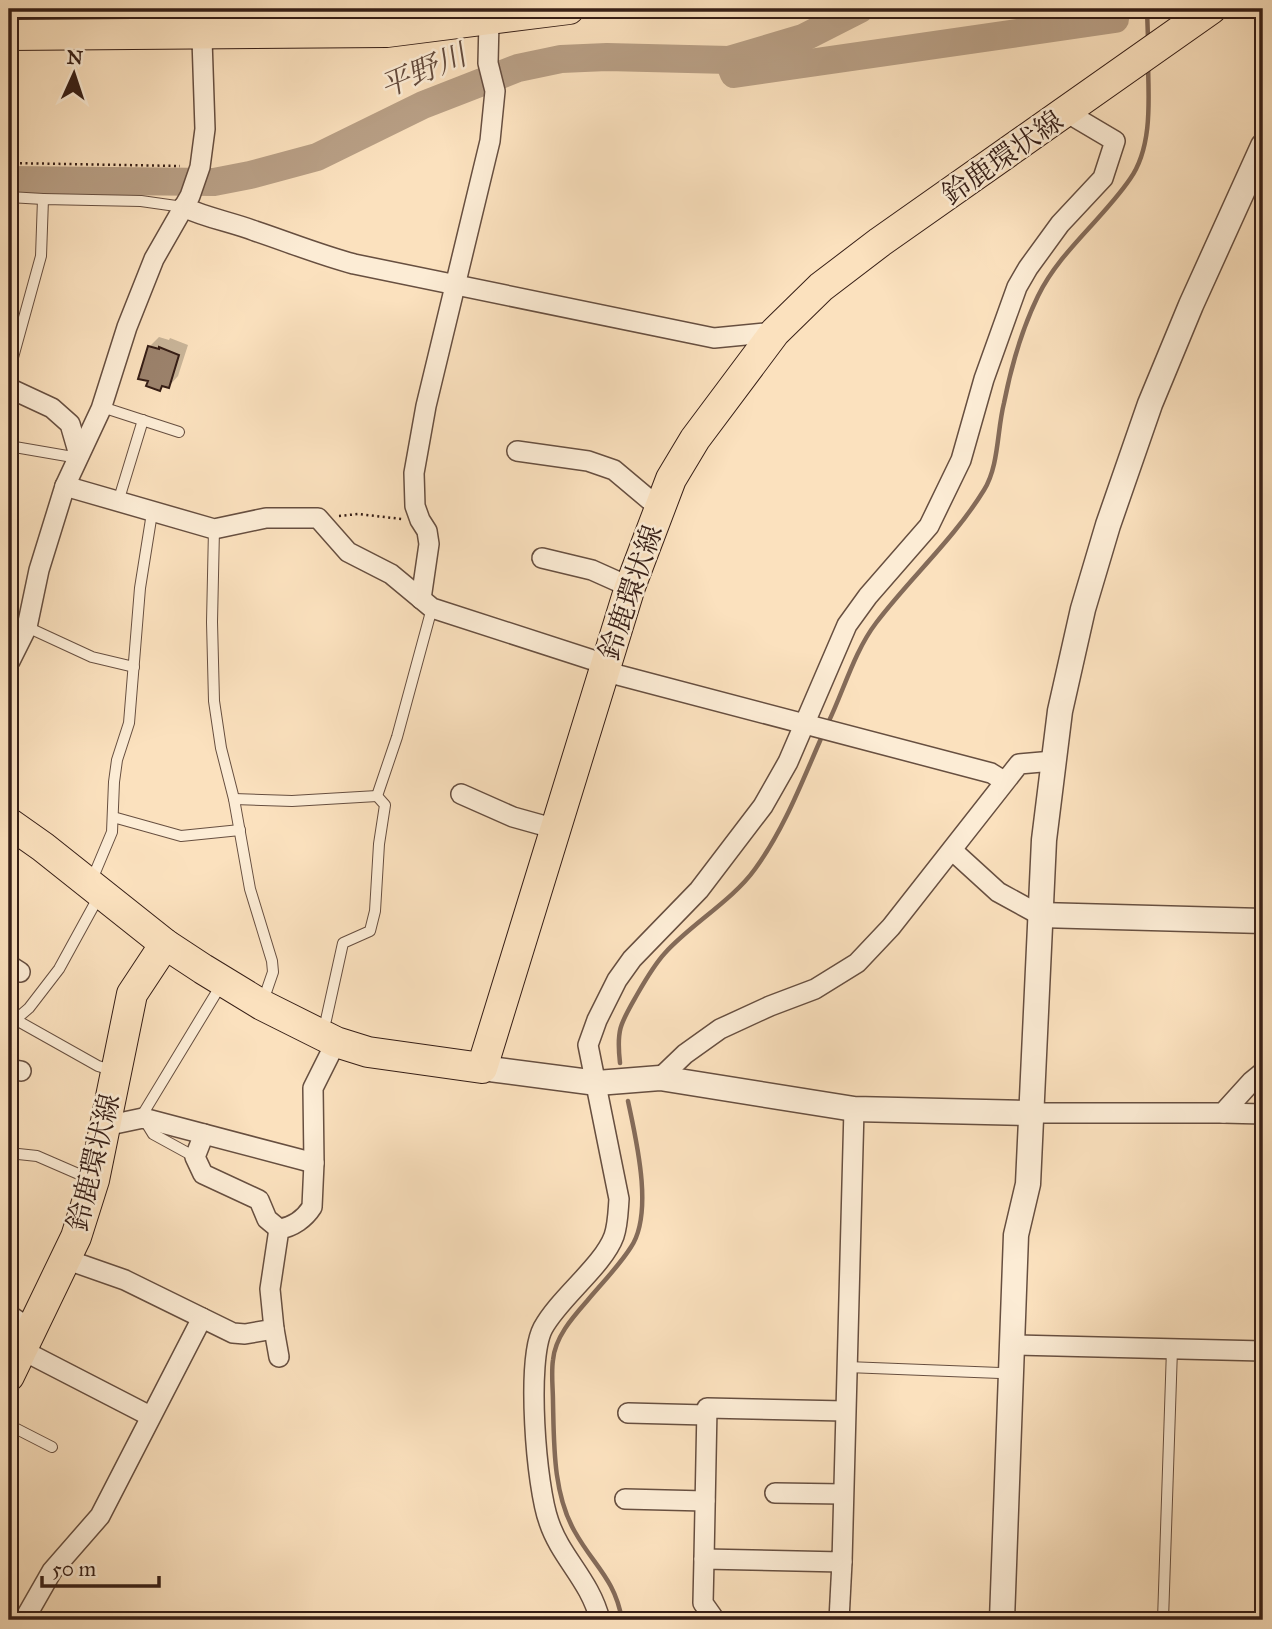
<svg xmlns="http://www.w3.org/2000/svg" width="1272" height="1629" font-family="'IM FELL Great Primer','Noto Serif JP',serif">
<style>
.shadow{fill:#0003}
.lines{fill:none;stroke-linecap:round;stroke-linejoin:round}
.stream{stroke:#846b59;stroke-width:4.5}
.river{stroke:#b89f85;stroke-width:28}
.building{fill:#9c836d;stroke:#361e16;stroke-width:2}
.service-casing{stroke:#674f40;stroke-width:12}
.minor-casing{stroke:#674f40;stroke-width:22}
.tertiary-casing{stroke:#674f40;stroke-width:27}
.primary-casing{stroke:#361e16;stroke-width:32}
.path{stroke:#361e16;stroke-width:2.5;stroke-dasharray:2 3.5;stroke-linecap:butt}
.service{stroke:#fcecd5;stroke-width:10}
.minor{stroke:#fcecd5;stroke-width:19}
.tertiary{stroke:#fcecd5;stroke-width:24}
.primary{stroke:#fbe1be;stroke-width:30}
.labels{text-anchor:middle;stroke-width:5;stroke-linejoin:round;paint-order:stroke}
.street-label{font-size:28px;fill:#361e16;stroke:#fcecd5}
.water-label{font-size:30px;font-style:italic;fill:#644b3d;stroke:#fcecd5}
</style>
<rect width="100%" height="100%" fill="#fbe1be"/>
<filter id="stains"><feTurbulence type="fractalNoise" baseFrequency=".00286" numOctaves="4"/><feColorMatrix values="0 0 0 0 .2 0 0 0 0 .09 0 0 0 0 .02 0 0 0 .5 -.17"/></filter>
<radialGradient id="worn" r=".72"><stop offset=".6" stop-color="#630" stop-opacity="0"/><stop offset="1" stop-color="#630" stop-opacity=".3"/></radialGradient>
<polygon class="shadow" points="159,337 169,340 170,338 188,345 178,376 169,386 164,385 160,389 149,347"/>
<g class="lines">
<g class="stream">
<polyline points="1147,9 1148,39"/>
<path d="M 828,723 C 844,690 854,652 876,623 C 910,578 954,539 984,490 C 999,466 997,430 1004,403 C 1011,367 1022,329 1038,296 C 1060,251 1102,220 1130,179 C 1152,148 1149,102 1148,66"/>
<path d="M 620,1063 C 616,1028 621,1023 638,993 C 646,979 654,965 665,953 C 690,925 733,900 755,869 C 785,828 803,779 823,734"/>
<path d="M 622,1620 C 615,1579 594,1566 575,1532 C 553,1494 554,1445 553,1402 C 553,1388 551,1373 553,1360 C 555,1337 573,1317 587,1301 C 602,1283 619,1266 631,1247 C 654,1213 636,1139 628,1101"/>
</g>
<g class="river">
<polyline points="732,69 734,74 1115,19"/>
<polyline points="9,180 214,182 250,175 317,157 423,105 518,68 561,59 607,57 729,60 803,38 860,9"/>
</g>
</g>
<polygon class="building" points="148,346 159,349 159,347 179,355 169,388 162,386 160,391 146,386 148,381 138,379"/>
<g class="lines">
<g class="service-casing">
<g id="service">
<polyline points="9,197 43,199"/>
<polyline points="9,372 41,256 43,199 141,201 183,207"/>
<polyline points="102,407 179,432"/>
<polyline points="9,446 67,456 79,455"/>
<polyline points="118,502 143,420"/>
<polyline points="214,529 212,622 214,701 221,748 234,799 250,889 272,961 273,972 263,1001"/>
<polyline points="27,627 92,657 134,667"/>
<polyline points="377,796 397,737 432,608"/>
<polyline points="234,799 292,801 377,796"/>
<polyline points="113,817 181,836 240,830"/>
<polyline points="91,882 112,832 114,782 117,760 129,723 140,588 152,513"/>
<polyline points="9,1016 98,1066 115,1071"/>
<polyline points="15,1020 29,1008 59,969 99,896"/>
<polyline points="319,1029 326,1020 343,943 370,931 375,911 379,844 385,805 377,796"/>
<polyline points="141,1117 221,985"/>
<polyline points="145,1121 153,1134 195,1157"/>
<polyline points="9,1153 37,1156 90,1179"/>
<polyline points="847,1367 1000,1373"/>
<polyline points="9,1425 52,1447"/>
<polyline points="1163,1620 1172,1349"/>
</g>
</g>
<g class="minor-casing">
<g id="minor">
<path d="M 183,207 C 207,218 231,222 255,231 C 288,242 320,255 354,264 L 714,338 L 775,332"/>
<polyline points="9,388 52,408 70,424 79,455"/>
<polyline points="517,451 588,461 614,470 658,507"/>
<polyline points="65,486 214,529 266,518 318,518 348,552 391,574 432,608 605,664"/>
<polyline points="542,558 592,570 630,587"/>
<polyline points="421,599 429,544 427,531 420,520 415,506 414,473 426,406 490,141 495,91 488,63 489,21"/>
<polyline points="10,661 27,627 39,570 65,486 101,409 127,327 154,259 190,196 200,167 205,129 201,9"/>
<polyline points="603,671 991,773 1004,781"/>
<polyline points="461,794 513,817 556,829"/>
<polyline points="953,851 998,892 1040,915"/>
<polyline points="9,965 20,972"/>
<polyline points="9,1069 21,1071"/>
<polyline points="660,1078 685,1054 720,1029 770,1006 815,989 857,963 891,927 1019,764 1053,761"/>
<polyline points="1032,1113 1223,1113 1252,1081 1263,1072"/>
<polyline points="1223,1113 1263,1114"/>
<polyline points="105,1126 143,1118 314,1163"/>
<polyline points="204,1134 195,1157 203,1174 259,1200 267,1219 279,1229"/>
<path d="M 65,1259 L 125,1280 L 233,1333 L 245,1334 L 274,1329 L 270,1289 L 279,1229 C 293,1227 305,1218 312,1207 L 314,1163 L 313,1088 L 336,1042"/>
<polyline points="9,1315 32,1330"/>
<polyline points="274,1329 279,1357"/>
<polyline points="1012,1345 1263,1351"/>
<polyline points="22,1350 150,1416"/>
<polyline points="628,1413 706,1415"/>
<polyline points="775,1493 843,1494"/>
<polyline points="625,1499 705,1501"/>
<polyline points="704,1559 707,1408 845,1411"/>
<polyline points="24,1620 52,1571 100,1516 202,1318"/>
<path d="M 600,1620 C 590,1580 561,1558 549,1522 C 536,1487 526,1360 543,1328 C 560,1297 603,1266 614,1236 C 618,1224 618,1212 619,1199 L 588,1045 L 597,1020 L 617,980 L 632,959 L 699,890 L 763,806 L 788,762 L 847,625 L 868,596 L 929,526 L 961,460 L 984,379 L 1017,287 L 1028,268 L 1060,224 L 1103,178 L 1115,141 L 1066,112"/>
<polyline points="715,1620 703,1603 704,1559 842,1562 854,1109"/>
<polyline points="839,1620 842,1562"/>
</g>
</g>
<g class="tertiary-casing">
<g id="tertiary">
<polyline points="1040,915 1263,921"/>
<polyline points="482,1068 597,1083 660,1078 854,1109 1032,1113"/>
<polyline points="1002,1620 1016,1235 1028,1184 1044,840 1060,711 1083,609 1108,525 1150,404 1191,305 1263,146"/>
</g>
</g>
<g class="primary-casing">
<g id="primary">
<polyline points="9,35 387,32 569,9"/>
<polyline points="9,823 43,847 165,944 203,969 262,1005 336,1042 368,1052 482,1068 630,587 671,479 695,439 775,332 821,287 880,242 1211,9"/>
<polyline points="9,1376 76,1237 94,1180 132,994 165,944"/>
</g>
</g>
<g class="path">
<polyline points="9,163 180,166"/>
<polyline points="339,516 358,514 402,519"/>
</g>
<use href="#service" class="service"/>
<use href="#minor" class="minor"/>
<use href="#tertiary" class="tertiary"/>
<use href="#primary" class="primary"/>
</g>
<g class="labels">
<g class="street-label">
<text transform="translate(1002 157) rotate(-35)" y="10">鈴鹿環状線</text>
<text transform="translate(630 592) rotate(-71)" y="10">鈴鹿環状線</text>
<text transform="translate(93 1162) rotate(-76)" y="10">鈴鹿環状線</text>
</g>
<g class="water-label">
<text transform="translate(423 71) rotate(-23)" y="10">平野川</text>
</g>
</g>
<rect width="1272" height="1629" fill="none" stroke="#fbe1be" stroke-width="35"/>
<rect x="10" y="10" width="1251" height="1608" fill="none" stroke="#361e16" stroke-width="3.5"/>
<rect x="18" y="18" width="1237" height="1594" fill="none" stroke="#361e16" stroke-width="2"/>
<g transform="translate(74 74) rotate(3)" stroke="#fcecd5" stroke-width="5" paint-order="stroke">
<path d="M0-5L12 26L0 18L-12 26Z" fill="#361e16"/>
<text y="-10" font-size="19" font-weight="bold" text-anchor="middle" fill="#361e16">N</text>
</g>
<path d="M42 1576v10h117v-10" fill="none" stroke="#361e16" stroke-width="3.5"/>
<text x="52" y="1576" font-size="21" fill="#361e16" stroke="#fcecd5" stroke-width="5" paint-order="stroke">50 m</text>
<rect width="100%" height="100%" filter="url(#stains)"/>
<rect width="100%" height="100%" fill="url(#worn)"/>
</svg>
